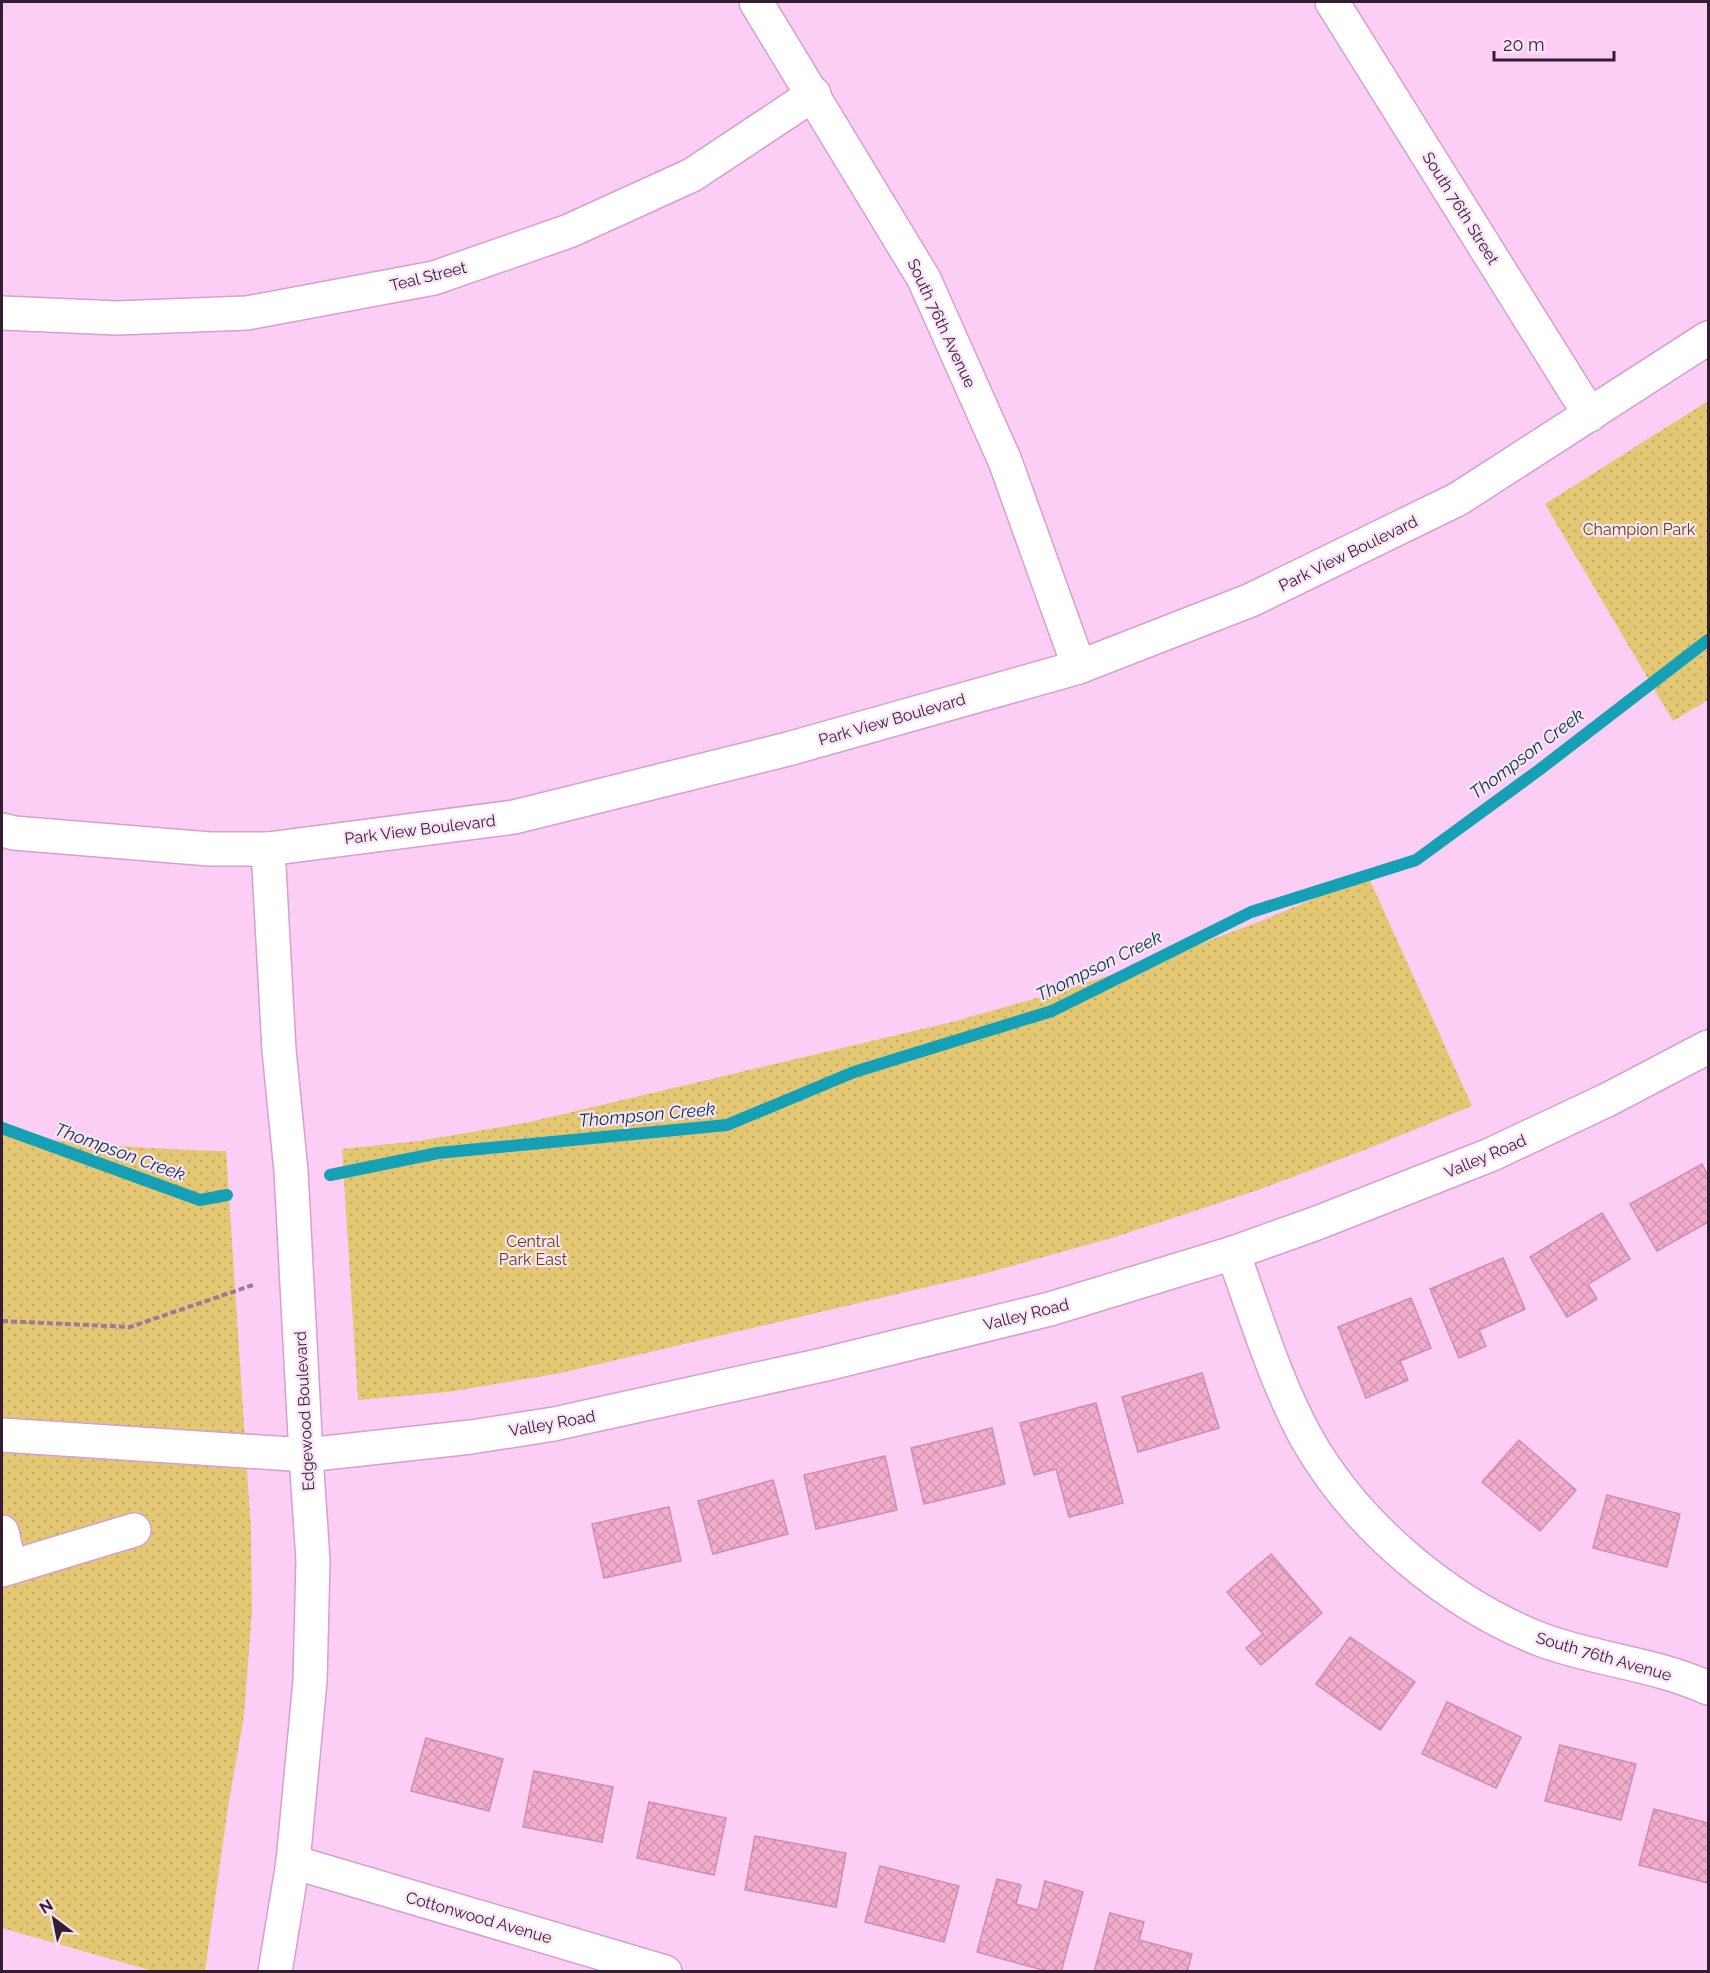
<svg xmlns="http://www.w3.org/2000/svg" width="1710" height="1973" font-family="Raleway,sans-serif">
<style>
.park{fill:url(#park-dots)}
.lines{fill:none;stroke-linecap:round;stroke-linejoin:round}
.stream{stroke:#16a0b5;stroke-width:12}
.building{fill:url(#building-cross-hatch);stroke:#d18dab;stroke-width:1.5}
.minor-casing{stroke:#d69fcf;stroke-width:36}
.path{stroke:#9c7a97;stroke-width:4;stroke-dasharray:6 3;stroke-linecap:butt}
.minor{stroke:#fff;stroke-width:33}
.labels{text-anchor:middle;stroke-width:4.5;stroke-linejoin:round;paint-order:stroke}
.street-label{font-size:16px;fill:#331e31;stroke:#fbe3f7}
.park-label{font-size:16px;fill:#5c4902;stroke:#fbe3f7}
.water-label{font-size:18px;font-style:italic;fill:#003942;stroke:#fbe3f7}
</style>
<defs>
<pattern id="park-dots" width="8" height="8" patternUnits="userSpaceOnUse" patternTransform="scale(1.5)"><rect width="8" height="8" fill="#e4c773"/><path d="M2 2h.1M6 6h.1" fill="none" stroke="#c4aa64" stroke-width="1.8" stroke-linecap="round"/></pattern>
<pattern id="building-cross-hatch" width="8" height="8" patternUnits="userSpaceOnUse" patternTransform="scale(1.5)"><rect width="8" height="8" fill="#f3adcc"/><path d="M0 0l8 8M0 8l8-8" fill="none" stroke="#d194b0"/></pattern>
</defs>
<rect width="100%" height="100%" fill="#fccef5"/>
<g class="park">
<polygon points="1708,401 1708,700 1673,721 1545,504"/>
<polygon points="1368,876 1472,1106 1367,1149 1255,1191 1115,1237 987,1273 561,1373 448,1392 358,1400 342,1149 419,1141 530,1122 952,1022 1058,992 1163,958 1266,919"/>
<path d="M 2,1133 C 76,1145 151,1149 226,1151 L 251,1531 L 252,1610 L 244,1716 L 228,1807 L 205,1971 L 153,1971 L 2,1928 Z"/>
</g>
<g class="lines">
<g class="stream">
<polyline points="2,1128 200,1200 227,1195"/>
<polyline points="330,1175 438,1153 727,1125 854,1072 1052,1011 1251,912 1416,860 1539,770 1708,640"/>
</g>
</g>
<g class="building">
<polygon points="1702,1164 1708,1176 1708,1222 1657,1251 1630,1204"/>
<polygon points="1602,1213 1630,1259 1588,1284 1597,1299 1567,1317 1530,1257"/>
<polygon points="1503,1258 1525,1309 1479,1330 1486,1346 1459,1358 1430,1289"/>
<polygon points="1411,1298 1431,1348 1400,1361 1408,1380 1366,1398 1338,1327"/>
<polygon points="1202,1373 1219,1428 1138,1452 1122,1397"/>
<polygon points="1096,1403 1123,1503 1069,1517 1056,1469 1034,1475 1020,1423"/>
<polygon points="992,1428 1005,1484 924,1504 911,1448"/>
<polygon points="1519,1440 1576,1490 1540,1531 1482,1482"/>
<polygon points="885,1456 897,1510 816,1529 804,1475"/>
<polygon points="773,1480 788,1534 713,1554 698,1501"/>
<polygon points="1607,1495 1680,1514 1667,1567 1593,1548"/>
<polygon points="669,1507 681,1561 604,1578 592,1524"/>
<polygon points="1271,1554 1322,1613 1261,1665 1246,1648 1263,1634 1227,1592"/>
<polygon points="1350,1637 1415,1682 1380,1730 1316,1684"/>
<polygon points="1447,1702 1521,1737 1496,1788 1422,1754"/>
<polygon points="426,1738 503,1759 489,1811 411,1791"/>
<polygon points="1560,1745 1636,1764 1621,1820 1545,1801"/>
<polygon points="534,1771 613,1787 602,1842 523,1827"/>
<polygon points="649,1802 726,1818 714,1875 637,1858"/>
<polygon points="1654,1809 1708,1823 1708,1883 1639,1865"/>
<polygon points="755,1836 846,1853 836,1907 745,1890"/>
<polygon points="880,1866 959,1886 944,1942 865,1922"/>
<polygon points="997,1879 1021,1885 1016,1904 1038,1910 1045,1881 1083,1892 1061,1972 1050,1972 977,1952"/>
<polygon points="1110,1913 1144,1922 1139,1940 1192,1954 1187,1972 1094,1972"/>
</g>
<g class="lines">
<g class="minor-casing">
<g id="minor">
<polyline points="756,2 924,279 1005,461 1079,667"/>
<polyline points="1332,2 1590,415"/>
<polyline points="2,313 117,318 247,313 434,278 569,231 692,175 814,94"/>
<polyline points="2,830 14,833 210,849 268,849 514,817 788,749 1079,667 1251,600 1458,499 1708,338"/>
<polyline points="268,849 279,1050 291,1171 306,1455 313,1561 310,1681 293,1862 275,1972"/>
<path d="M 1233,1253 C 1256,1316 1275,1381 1307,1439 C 1357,1527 1449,1604 1542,1640 C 1596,1660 1656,1664 1708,1688"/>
<polyline points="2,1435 306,1455 471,1437 554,1424 822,1365 1050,1309 1233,1253 1317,1223 1490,1155 1607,1100 1708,1047"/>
<polyline points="2,1532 10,1567"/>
<polyline points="2,1570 134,1530"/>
<polyline points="293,1862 665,1972"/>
</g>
</g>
<polyline class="path" points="2,1321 130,1327 253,1285"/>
<use href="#minor" class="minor"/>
</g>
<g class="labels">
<g class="street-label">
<text transform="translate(1461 208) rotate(58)" y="6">South 76th Street</text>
<text transform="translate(428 276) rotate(-14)" y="6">Teal Street</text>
<text transform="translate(942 323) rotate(65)" y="6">South 76th Avenue</text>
<text transform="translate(1348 553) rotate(-26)" y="6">Park View Boulevard</text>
<text transform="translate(892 719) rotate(-16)" y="6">Park View Boulevard</text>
<text transform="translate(420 829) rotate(-7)" y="6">Park View Boulevard</text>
<text transform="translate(1485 1156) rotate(-23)" y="6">Valley Road</text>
<text transform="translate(1026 1314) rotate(-14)" y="6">Valley Road</text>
<text transform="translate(304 1411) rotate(-93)" y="6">Edgewood Boulevard</text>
<text transform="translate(552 1423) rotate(-10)" y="6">Valley Road</text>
<text transform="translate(1604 1656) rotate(16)" y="6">South 76th Avenue</text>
<text transform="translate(479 1917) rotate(16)" y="6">Cottonwood Avenue</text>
</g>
<g class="park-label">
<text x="1639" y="535">Champion Park</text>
<text x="533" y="1247">Central<tspan x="533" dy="18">Park East</tspan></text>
</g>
<g class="water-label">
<text transform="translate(1527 754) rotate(-37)" y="6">Thompson Creek</text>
<text transform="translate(1099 966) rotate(-26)" y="6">Thompson Creek</text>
<text transform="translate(647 1115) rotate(-5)" y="6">Thompson Creek</text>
<text transform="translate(120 1152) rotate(20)" y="6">Thompson Creek</text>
</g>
</g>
<rect width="1710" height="1973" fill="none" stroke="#331e31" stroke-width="6"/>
<g transform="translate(54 1919) rotate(328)" stroke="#fbe3f7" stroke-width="4.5" paint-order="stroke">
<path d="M0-4.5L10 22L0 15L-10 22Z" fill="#331e31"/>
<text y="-9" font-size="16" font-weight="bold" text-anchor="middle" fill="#331e31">N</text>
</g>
<path d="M1494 51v9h120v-9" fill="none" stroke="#331e31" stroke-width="3"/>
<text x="1503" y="51" font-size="18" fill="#331e31" stroke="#fbe3f7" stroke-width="4.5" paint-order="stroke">20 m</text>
</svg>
